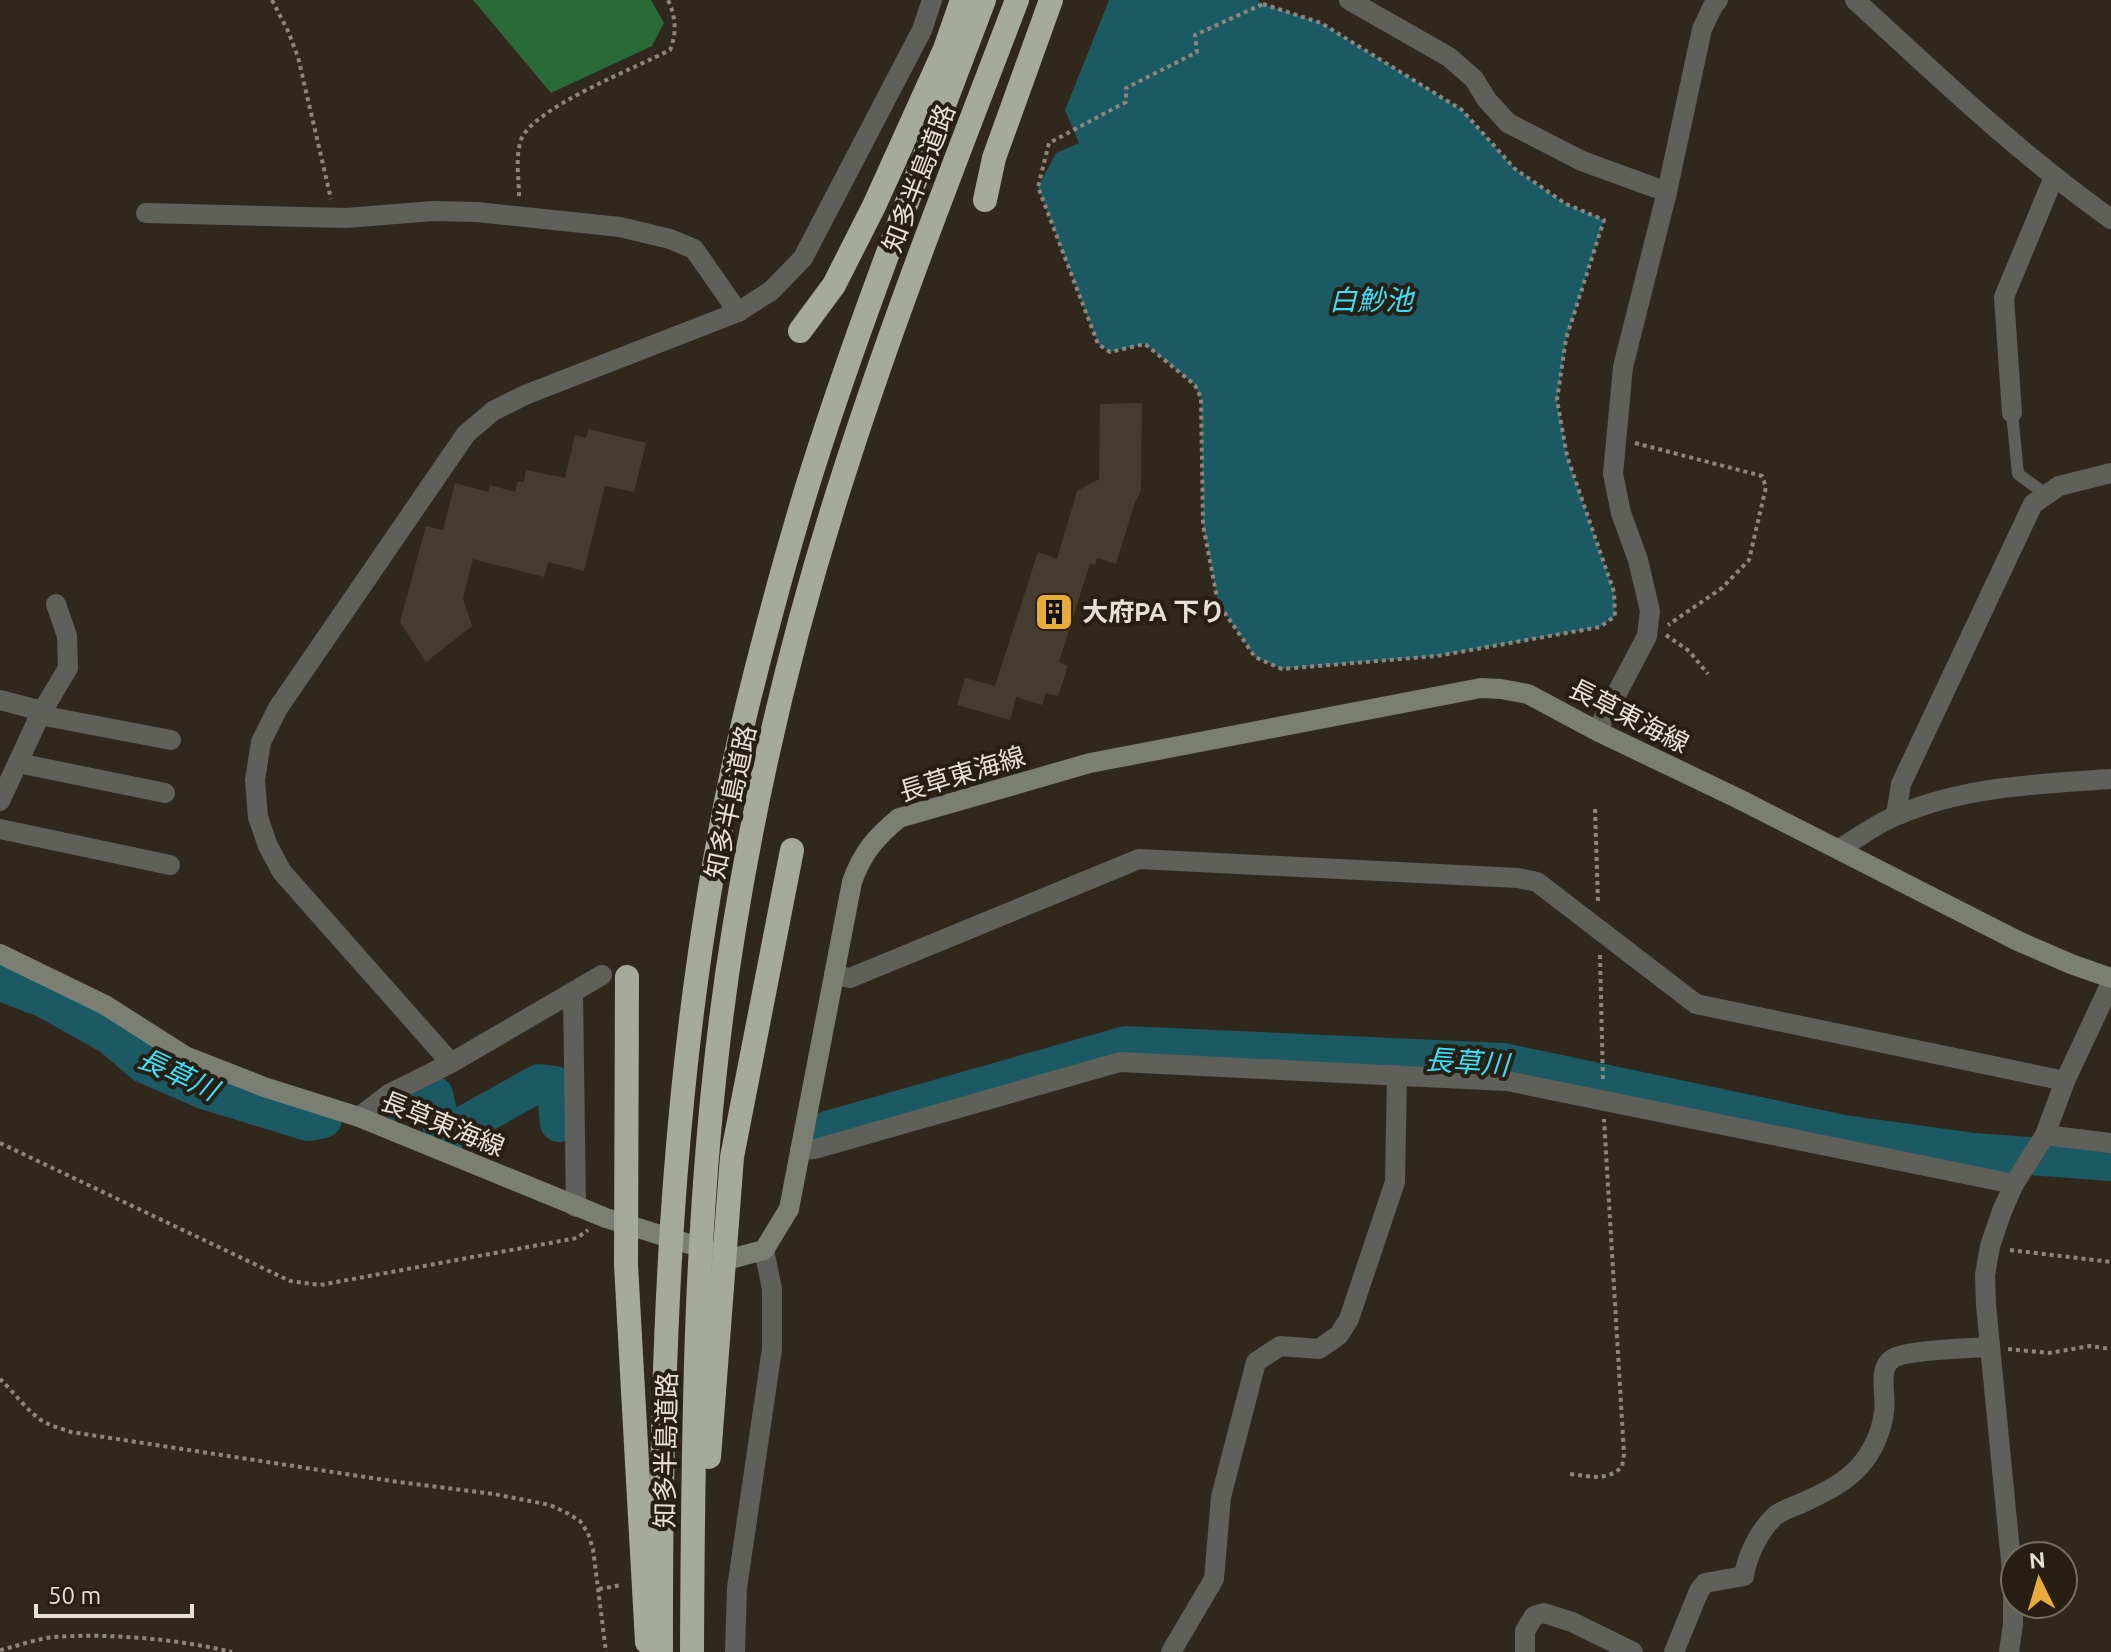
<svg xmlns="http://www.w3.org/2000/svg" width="2111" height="1652" font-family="Ubuntu,'Noto Sans JP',sans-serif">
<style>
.forest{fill:#296a36}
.water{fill:#1b5a63}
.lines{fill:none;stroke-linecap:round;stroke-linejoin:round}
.river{stroke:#1b5a63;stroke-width:38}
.building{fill:#473a31}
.path{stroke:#8d867d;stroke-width:4;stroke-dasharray:4 4;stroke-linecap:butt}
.service{stroke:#5e6059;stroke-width:12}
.minor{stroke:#5e6059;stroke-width:20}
.secondary{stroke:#7b7e73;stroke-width:20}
.motorway{stroke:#a5aa9a;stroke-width:24}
.labels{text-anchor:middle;stroke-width:8;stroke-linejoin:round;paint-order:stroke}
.street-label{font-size:26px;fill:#e6e0d9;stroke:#271e14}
.poi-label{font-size:26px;font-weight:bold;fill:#e6e0d9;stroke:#271e14;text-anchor:start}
.water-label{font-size:28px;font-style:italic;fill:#34e3fb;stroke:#271e14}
</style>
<rect width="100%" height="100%" fill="#31281d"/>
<polygon class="forest" points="473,0 651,0 664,23 652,46 551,93"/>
<polygon class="water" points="1109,0 1257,0 1263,4 1321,23 1462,110 1515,169 1566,204 1604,220 1566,339 1557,400 1567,456 1614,592 1615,616 1600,627 1437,656 1282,669 1255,657 1218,603 1203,525 1201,398 1195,385 1145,344 1110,352 1098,344 1038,187 1056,153 1079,143 1065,110"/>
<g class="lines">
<g class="river">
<polyline points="0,982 45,999 111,1036 144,1064 204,1090 308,1122 323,1119"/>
<polyline points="400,1102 434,1095 444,1136 539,1083 555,1085 559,1123"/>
<polyline points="827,1130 1126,1045 1503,1062 1844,1134 1974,1152 2111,1162"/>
</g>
</g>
<g class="building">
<polygon points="1142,403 1141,491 1135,502 1116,564 1097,558 1095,565 1090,563 1059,662 1068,666 1058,696 1046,693 1042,705 1016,697 1010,720 957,705 965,678 995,686 1038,552 1057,559 1077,491 1099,479 1100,404"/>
<polygon points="589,429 646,443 634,492 605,486 584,571 548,562 544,577 473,559 463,598 472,626 426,662 400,622 426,526 443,530 455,483 488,492 490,485 515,492 518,481 524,482 526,470 565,478 575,435 586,438"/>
</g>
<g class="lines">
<g class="path">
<polyline points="272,0 288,31 298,57 331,199"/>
<polygon points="1263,4 1321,23 1462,110 1515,169 1566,204 1604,220 1566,339 1557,400 1567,456 1614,592 1615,616 1600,627 1437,656 1282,669 1255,657 1218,603 1203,525 1201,398 1195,385 1145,344 1110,352 1098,344 1038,187 1049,143 1126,102 1126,88 1197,52 1195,35"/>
<path d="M 519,196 C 519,178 515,157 521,140 C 532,108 638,67 670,50 C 677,33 676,17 668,0"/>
<polyline points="1635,443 1762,476 1766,487 1749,560 1722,588 1668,625"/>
<polyline points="1666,635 1689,651 1708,674"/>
<polyline points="1595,809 1598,902"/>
<polyline points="1600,955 1603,1082"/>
<polyline points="0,1143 290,1281 320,1285 577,1238 588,1230"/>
<polyline points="2010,1250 2111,1262"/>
<polyline points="2008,1349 2049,1353 2090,1346 2111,1349"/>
<path d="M 0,1379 C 14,1392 30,1415 46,1423 C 54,1427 63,1429 71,1432 L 398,1482 L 494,1494 L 550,1505 L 567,1513 L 580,1521 L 588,1533 L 593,1549 L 606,1652"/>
<path d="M 1570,1474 C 1591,1476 1605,1482 1622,1467 L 1624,1454 L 1604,1119"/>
<polyline points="599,1589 622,1585"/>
<path d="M 0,1650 C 18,1646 35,1639 54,1637 C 110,1633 177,1639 232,1652"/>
</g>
<polyline class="service" points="2012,413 2018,474 2047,495"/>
<g class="minor">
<polyline points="1349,0 1449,57 1474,79 1487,100 1508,123 1582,161 1667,192"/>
<path d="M 1855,0 C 1938,76 2019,154 2111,219"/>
<polyline points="146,213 346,218 433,211 477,212 620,227 670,239 694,249 738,312"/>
<polyline points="2012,413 2004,297 2054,177"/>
<polyline points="0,700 34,709 50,717 171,740"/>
<polyline points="1597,731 1647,636 1648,627 1650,611 1638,560 1621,513 1613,474 1623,367 1667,192 1702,29 1713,6 1718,0"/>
<polyline points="18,763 165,793"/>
<polyline points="0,801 40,715 68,668 67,636 56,604"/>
<polyline points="1896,815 1901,784 2033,504 2059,486 2111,473"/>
<polyline points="0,829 170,865"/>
<path d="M 1839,849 C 1858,838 1877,823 1898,815 C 1965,786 2039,784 2111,779"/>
<polyline points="834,975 850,978 1139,859 1518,878 1537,882 1696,1004 2065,1081"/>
<polyline points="573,992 576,1207"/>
<polyline points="451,1063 282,872 268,846 258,817 255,780 261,742 278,708 466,434 493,411 525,395 738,312 771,291 803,258 922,30 932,0"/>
<polyline points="359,1117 389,1094 451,1063 602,975"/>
<polyline points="2045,1135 2111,1143"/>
<polyline points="800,1150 815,1149 1120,1062 1507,1081 2014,1184"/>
<polyline points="735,1652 737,1588 772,1349 772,1289 764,1250"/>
<polyline points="1171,1652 1214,1579 1221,1497 1256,1362 1280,1346 1319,1349 1339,1335 1349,1319 1395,1182 1397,1075"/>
<polyline points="1525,1652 1525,1631 1534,1616 1544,1613 1572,1622 1633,1652"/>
<path d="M 1674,1652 L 1699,1591 L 1705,1583 L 1744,1576 C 1747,1556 1759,1531 1774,1517 C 1781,1510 1793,1507 1802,1503 C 1823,1493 1842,1485 1859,1467 C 1872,1453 1882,1431 1884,1412 C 1887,1397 1877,1369 1892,1359 C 1904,1350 1971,1348 1990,1347"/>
<polyline points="2009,1652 2013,1624 2013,1582 1986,1305 1985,1275 1990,1246 2002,1211 2014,1184 2045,1135 2065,1081 2111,983"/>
</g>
<path class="secondary" d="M 0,954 L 105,1005 L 185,1056 L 264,1087 L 359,1117 L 606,1218 L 734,1258 L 764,1250 L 789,1209 L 852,882 C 862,853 876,837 899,818 L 1090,763 L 1481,688 L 1501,689 L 1528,694 L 1597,731 L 1739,799 L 2018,941 L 2071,964 L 2111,978"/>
<g class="motorway">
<polyline points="985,200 994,158 1051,0"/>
<polyline points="800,331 834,285 874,206 945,49 962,0"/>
<polyline points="627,977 626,1265 647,1642"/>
<polyline points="709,1457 732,1157 792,850"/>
<path d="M 661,1652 C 660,1334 672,1013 748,703 C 768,623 789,543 814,465 C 864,308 926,154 984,0"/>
<path d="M 692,1652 C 693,1410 695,1168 734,929 C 759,775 796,621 844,473 C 895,313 957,157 1017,0"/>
</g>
</g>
<defs>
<g id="building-square" transform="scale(2)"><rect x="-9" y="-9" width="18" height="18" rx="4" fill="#e8ab37" stroke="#271e14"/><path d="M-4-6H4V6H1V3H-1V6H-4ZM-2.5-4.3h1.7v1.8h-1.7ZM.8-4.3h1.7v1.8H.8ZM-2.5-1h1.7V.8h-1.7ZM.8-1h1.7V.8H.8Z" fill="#111"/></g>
</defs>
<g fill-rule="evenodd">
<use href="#building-square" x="1054" y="612"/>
</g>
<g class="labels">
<g class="street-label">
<text transform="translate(919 178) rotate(-69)" y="9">知多半島道路</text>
<text transform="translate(1629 716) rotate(27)" y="9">長草東海線</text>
<text transform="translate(962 774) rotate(-17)" y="9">長草東海線</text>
<text transform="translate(731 802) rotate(-78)" y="9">知多半島道路</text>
<text transform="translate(443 1124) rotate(22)" y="9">長草東海線</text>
<text transform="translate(666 1450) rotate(-89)" y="9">知多半島道路</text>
</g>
<g class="poi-label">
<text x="1082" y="621">大府PA 下り</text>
</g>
<g class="water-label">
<text x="1371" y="310">白魦池</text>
<text transform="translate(1467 1062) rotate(4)" y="10">長草川</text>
<text transform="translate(178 1074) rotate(25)" y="10">長草川</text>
</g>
</g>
<g transform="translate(2039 1580) rotate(355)"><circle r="38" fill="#271e14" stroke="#736c63" stroke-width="2"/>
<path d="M0-6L14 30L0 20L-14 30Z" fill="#e8ab37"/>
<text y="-12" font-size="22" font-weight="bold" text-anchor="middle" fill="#e6e0d9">N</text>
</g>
<path d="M36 1604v12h156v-12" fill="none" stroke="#e6e0d9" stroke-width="4"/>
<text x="48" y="1604" font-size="24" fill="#e6e0d9" stroke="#271e14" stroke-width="6" paint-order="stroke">50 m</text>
</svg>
